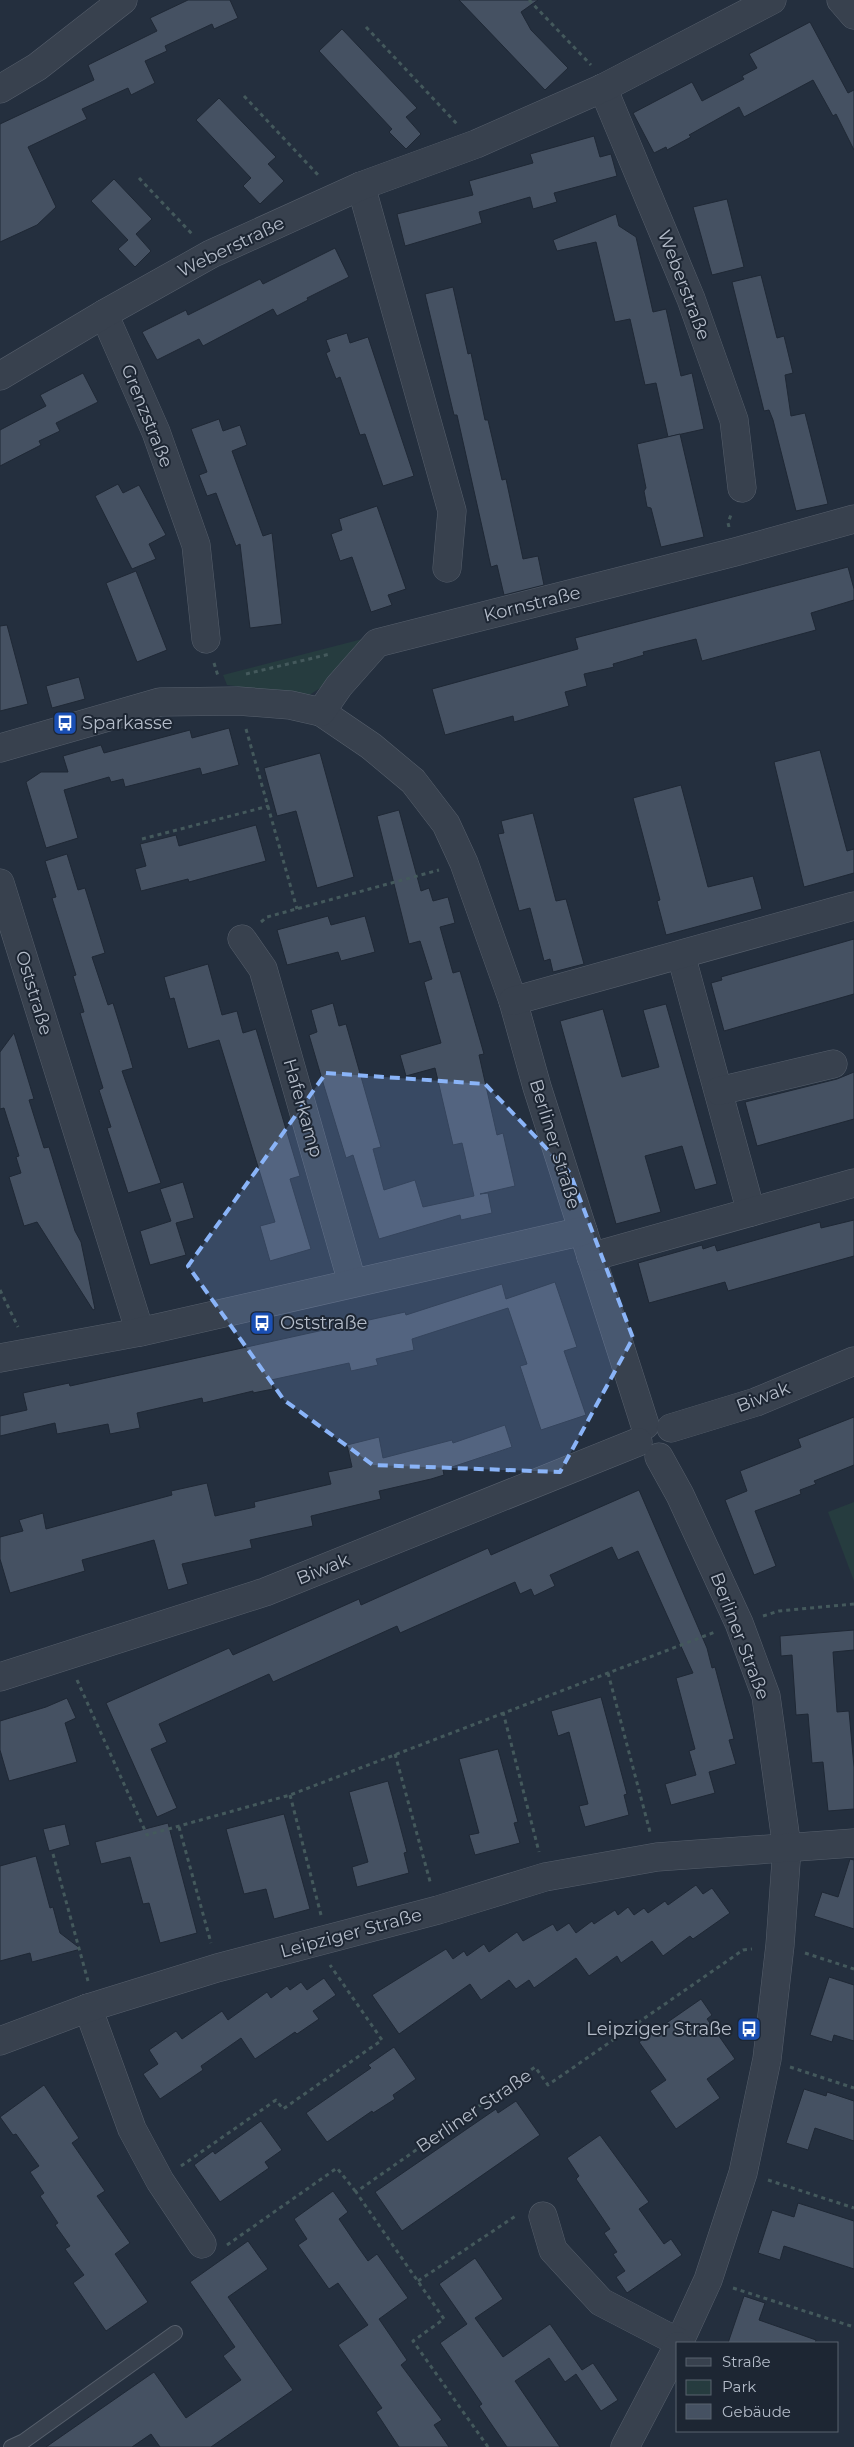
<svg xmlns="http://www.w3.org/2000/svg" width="854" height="2447" font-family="Montserrat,sans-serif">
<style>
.green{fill:#263c3f}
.building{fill:#455162;stroke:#1f2835}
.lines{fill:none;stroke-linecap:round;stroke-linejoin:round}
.service-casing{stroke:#565f6c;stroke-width:16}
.minor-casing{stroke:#565f6c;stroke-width:29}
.path{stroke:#44595c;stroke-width:3;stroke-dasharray:4 4;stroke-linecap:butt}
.service{stroke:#38414e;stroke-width:14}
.minor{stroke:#38414e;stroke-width:28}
.marked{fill:#8ab4f8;fill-opacity:0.2;stroke:#8ab4f8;stroke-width:4;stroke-dasharray:10 6;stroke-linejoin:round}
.labels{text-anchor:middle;stroke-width:4;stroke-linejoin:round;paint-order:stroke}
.street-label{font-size:18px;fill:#b4bcc9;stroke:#1d2633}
.poi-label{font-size:18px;fill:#b4bcc9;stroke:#1d2633;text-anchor:start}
</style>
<rect width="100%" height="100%" fill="#242f3e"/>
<g class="green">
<polygon points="378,635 323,686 308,696 227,685 223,675"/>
<polygon points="854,1502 854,1581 828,1512"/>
</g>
<g class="building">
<polygon points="188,0 230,0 238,18 214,29 212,24 165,46 167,51 145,61 155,83 131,95 128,88 82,109 87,119 28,147 56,207 37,225 0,242 0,124 94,80 88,65 157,31 150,18"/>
<polygon points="459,0 538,0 521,12 531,30 568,68 545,90"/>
<polygon points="810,22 848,93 854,90 854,150 836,114 833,116 813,80 744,117 739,107 689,135 691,137 667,150 666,147 654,153 633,113 692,82 702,101 744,79 742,76 757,68 749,54"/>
<polygon points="342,29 417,108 406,117 421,134 406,149 389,132 392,129 319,51"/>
<polygon points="219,98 276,157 268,164 284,181 260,204 243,186 251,178 196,120"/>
<polygon points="594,136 600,157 611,154 617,176 554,193 557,202 533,209 530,197 479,212 482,223 405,246 397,214 473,195 469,181 533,163 530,154"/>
<polygon points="114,179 152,219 136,234 151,251 135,267 118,249 128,240 91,201"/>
<polygon points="727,199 744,267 712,275 693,207"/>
<polygon points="616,214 619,226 636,237 653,312 666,309 681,376 692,373 704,429 668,437 656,383 645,385 630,319 615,322 596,242 557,251 553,240"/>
<polygon points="335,248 349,277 307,298 308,300 277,316 273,309 203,346 199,339 157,360 142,332 186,310 188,315 260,279 263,284"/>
<polygon points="761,275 777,338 784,336 793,373 785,375 791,416 805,413 828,504 796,511 773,420 769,410 764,411 732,282"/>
<polygon points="453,287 468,354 471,353 485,420 488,420 502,480 506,479 523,559 538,556 544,585 504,595 497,565 491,567 457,415 454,415 425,294"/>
<polygon points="347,333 350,343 368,337 414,476 383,486 365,434 360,435 340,377 336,379 326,353 330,351 326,340"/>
<polygon points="83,373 98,402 56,423 60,431 39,441 41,445 0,466 0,430 46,406 40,395"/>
<polygon points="219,419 223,431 240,425 247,445 232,451 263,536 272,533 282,624 250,628 240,544 236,546 216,493 207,496 199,475 207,472 191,429"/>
<polygon points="680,434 704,537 661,547 651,508 647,507 644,491 646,488 637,444"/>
<polygon points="118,484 123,493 139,485 166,535 149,544 156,559 132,569 95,496"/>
<polygon points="377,506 406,589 388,595 392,605 371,612 352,557 340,561 331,534 342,530 339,519"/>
<polygon points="848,567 854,589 854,600 811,613 816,630 702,661 696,639 643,652 644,655 613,664 614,667 584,674 587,686 565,692 569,706 514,722 513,716 445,735 432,689 578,649 575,638"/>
<polygon points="136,571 167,650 137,662 106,583"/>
<polygon points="7,625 28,704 0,711 0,626"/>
<polygon points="79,677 85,699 52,708 46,686"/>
<polygon points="229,728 239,765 202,775 200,768 125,787 123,779 111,782 109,777 64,790 78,838 46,848 26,782 41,772 68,772 63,756 101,745 104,753 190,730 192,738"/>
<polygon points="820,750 847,851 854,849 854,873 804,887 774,762"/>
<polygon points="320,753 354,877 317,888 296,811 277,816 264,768"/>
<polygon points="681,785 708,887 753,876 762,909 666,935 657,901 660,900 633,798"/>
<polygon points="399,810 421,891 429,888 433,901 448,897 455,923 440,927 453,973 460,971 478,1033 484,1054 479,1055 497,1135 503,1133 515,1186 480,1194 488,1193 492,1213 461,1220 460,1215 379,1239 353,1155 346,1158 324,1086 309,1035 317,1032 311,1010 333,1003 339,1026 346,1024 381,1147 373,1149 384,1190 415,1180 423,1207 474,1196 462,1143 453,1145 435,1068 406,1076 400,1055 441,1043 424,982 432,979 420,941 409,944 377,816"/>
<polygon points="533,813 556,901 566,899 584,964 553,972 550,959 544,961 530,908 519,911 498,834 504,833 501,821"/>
<polygon points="256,825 266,861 189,882 188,879 141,891 135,869 146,866 140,844 176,835 179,846"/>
<polygon points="67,854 78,890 85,888 105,953 92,957 108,1005 113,1003 129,1054 133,1068 122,1071 161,1183 128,1193 107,1128 111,1127 99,1090 103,1088 80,1013 84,1012 73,976 76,975 52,898 56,897 45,861"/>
<polygon points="328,916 331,925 365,916 375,952 341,961 338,952 287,965 277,930"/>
<polygon points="854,939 854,994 724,1031 711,983 722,980 721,977"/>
<polygon points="208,964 222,1015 237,1011 243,1033 256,1029 300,1176 290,1179 311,1249 270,1261 260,1226 275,1222 219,1040 188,1049 174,998 170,999 164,977"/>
<polygon points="666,1004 717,1184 695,1190 682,1146 645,1156 661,1212 616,1224 560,1021 603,1009 622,1077 659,1067 643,1010"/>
<polygon points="14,1033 34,1099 29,1100 44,1148 49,1147 75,1231 81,1242 95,1309 93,1310 37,1222 24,1226 9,1177 21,1173 16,1157 19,1156 4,1108 0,1109 0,1052"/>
<polygon points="854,1072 854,1119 757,1146 745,1102 837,1079"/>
<polygon points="183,1182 194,1218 176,1223 186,1255 150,1265 140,1231 171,1221 160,1189"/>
<polygon points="854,1220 854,1256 728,1291 725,1282 649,1303 638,1263 702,1245 703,1249 715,1245 717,1251 820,1222 821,1228"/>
<polygon points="555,1282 577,1347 564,1351 586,1415 541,1430 520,1366 527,1364 508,1308 412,1339 414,1350 376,1359 378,1365 351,1371 349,1363 271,1380 273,1389 253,1393 253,1391 203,1403 202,1398 137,1413 140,1428 110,1434 108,1424 57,1434 55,1423 0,1436 0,1416 27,1410 23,1393 69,1383 70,1386 405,1312 406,1315 502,1284 506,1299"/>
<polygon points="854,1417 854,1465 814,1481 816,1484 800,1490 801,1494 755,1511 776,1566 754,1575 725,1500 747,1491 740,1471 801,1447 798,1439"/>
<polygon points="505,1425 512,1447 443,1470 444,1475 431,1479 379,1491 381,1499 311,1516 313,1526 250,1540 252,1548 182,1564 188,1584 168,1590 154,1540 82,1560 85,1571 10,1593 0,1559 0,1537 23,1531 19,1520 43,1513 46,1529 172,1495 171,1491 207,1483 215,1516 255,1507 254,1502 331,1484 328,1472 352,1467 347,1445 379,1437 383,1458 452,1440 453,1443"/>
<polygon points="639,1490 707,1648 712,1668 715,1667 734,1739 729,1740 736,1764 709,1772 715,1793 671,1805 665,1784 696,1775 689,1751 695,1749 676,1678 693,1673 638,1551 618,1560 612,1547 550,1575 555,1586 534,1596 531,1589 520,1594 515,1582 400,1633 397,1626 273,1682 269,1674 159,1724 167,1742 151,1749 177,1808 157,1817 106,1703 229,1648 233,1655 359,1599 361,1605 488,1548 491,1555"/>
<polygon points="854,1630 854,1650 833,1652 837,1712 849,1711 854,1767 854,1809 828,1811 823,1762 812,1763 808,1714 796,1715 792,1655 781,1656 780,1636"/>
<polygon points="601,1697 627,1794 624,1795 629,1815 585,1827 579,1806 588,1804 569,1732 558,1736 551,1711"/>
<polygon points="67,1698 76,1718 65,1723 77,1762 9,1781 0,1750 0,1721 46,1707"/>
<polygon points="498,1749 518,1822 514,1823 520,1843 475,1855 469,1835 479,1833 459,1759"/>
<polygon points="388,1781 407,1852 404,1853 409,1873 357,1887 352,1867 368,1862 349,1792"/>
<polygon points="284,1814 310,1909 274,1919 266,1889 244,1894 226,1829"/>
<polygon points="168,1823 197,1933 160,1943 149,1903 143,1904 130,1857 101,1864 95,1842"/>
<polygon points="65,1824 70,1845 49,1851 43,1829"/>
<polygon points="36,1856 50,1908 53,1907 60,1933 81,1949 32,1962 30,1953 0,1961 0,1866"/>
<polygon points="850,1859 854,1860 854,1929 814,1916 822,1892 838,1897"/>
<polygon points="696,1885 703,1894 712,1888 730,1913 693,1939 690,1936 663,1956 652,1941 621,1963 617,1956 589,1976 576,1958 534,1988 529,1980 516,1989 509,1980 481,2000 470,1984 399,2034 372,1995 446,1949 453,1959 464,1951 467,1956 484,1944 489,1952 517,1932 523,1941 553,1924 557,1931 569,1923 576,1933 592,1921 594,1924 615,1910 618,1915 628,1907 634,1915 644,1908 648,1913 665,1901 668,1905"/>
<polygon points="829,1977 854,1985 854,2041 834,2035 832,2042 810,2035"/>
<polygon points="324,1978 336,1995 313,2011 319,2019 297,2034 295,2032 255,2059 241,2038 201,2066 203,2070 160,2099 143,2074 158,2064 149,2050 176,2031 182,2039 222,2011 228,2020 267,1992 271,1998 287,1986 290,1990 301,1982 307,1990"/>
<polygon points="701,1999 712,2015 707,2019 735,2059 707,2079 720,2098 676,2129 650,2091 666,2080 639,2042"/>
<polygon points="394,2047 416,2079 393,2095 395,2099 373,2113 372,2111 327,2142 306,2113 371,2068 368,2065"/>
<polygon points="44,2085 79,2138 72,2143 105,2191 97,2196 130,2243 115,2254 148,2302 106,2331 73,2283 84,2275 65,2249 70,2246 55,2225 58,2223 40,2196 44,2193 30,2172 39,2166 16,2134 13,2135 0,2117"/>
<polygon points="804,2089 826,2096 827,2092 854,2101 854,2141 815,2128 808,2150 786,2143"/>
<polygon points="516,2101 540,2135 402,2231 375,2192 496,2109 498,2113"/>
<polygon points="261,2121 282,2150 265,2162 269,2168 220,2202 194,2165 213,2151 215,2154"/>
<polygon points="600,2135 649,2202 639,2209 664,2244 671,2239 682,2255 627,2293 616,2277 625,2271 613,2254 617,2252 604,2233 610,2229 576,2179 579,2176 567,2158"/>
<polygon points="333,2191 348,2212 339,2219 356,2244 368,2261 377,2254 408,2298 379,2319 407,2360 401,2365 442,2420 434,2425 449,2447 399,2447 376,2412 382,2408 338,2345 368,2325 338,2283 329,2289 298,2245 307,2239 294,2219"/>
<polygon points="798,2203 854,2221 854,2269 784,2246 780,2260 758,2253 772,2210 794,2217"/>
<polygon points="248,2241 268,2269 228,2297 293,2390 211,2447 160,2447 151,2434 132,2447 46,2447 154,2372 186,2418 241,2380 223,2356 235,2347 190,2282"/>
<polygon points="475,2258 503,2299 475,2318 503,2357 550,2324 582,2370 593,2363 618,2400 601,2411 576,2374 565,2382 549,2358 515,2381 560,2447 507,2447 479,2406 482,2404 440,2343 467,2324 439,2284"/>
<polygon points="744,2296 765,2303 759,2320 816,2340 815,2343 728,2343"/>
</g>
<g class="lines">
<g class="service-casing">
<polyline id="service" points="11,2447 24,2441 175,2333"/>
</g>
<g class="minor-casing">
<g id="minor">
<polyline points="841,0 854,15"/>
<polyline points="603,88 691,299 734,420 742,488"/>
<polyline points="0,89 37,67 123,0"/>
<polyline points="361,186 452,511 447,568"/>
<polyline points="104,314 156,432 196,545 206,639"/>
<polyline points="0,376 104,314 211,254 361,186 476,144 603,88 772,0"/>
<polyline points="321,712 371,746 413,781 446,824 464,863 513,1001 537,1087 645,1425"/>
<polyline points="0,748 160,702 238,701 290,705 321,712 339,686 377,643 735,552 854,519"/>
<polyline points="0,883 140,1332"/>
<polyline points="242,939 263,969 352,1282"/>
<polyline points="681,955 751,1212"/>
<polyline points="513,1001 854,906"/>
<polyline points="719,1091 833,1064"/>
<polyline points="591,1257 854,1183"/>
<polyline points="0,1358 140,1332 583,1231"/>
<polyline points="671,1428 756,1402 854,1361"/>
<polyline points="659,1457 680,1495 739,1623 766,1696 787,1848 780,1945 767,2059 743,2173 708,2280 679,2343"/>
<polyline points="0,1677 265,1592 638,1442"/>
<polyline points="88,2008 132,2129 160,2181 202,2244"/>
<polyline points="0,2041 88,2008 217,1968 438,1910 545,1877 657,1857 854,1843"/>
<polyline points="543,2216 553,2250 601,2302 680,2343"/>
<polyline points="625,2447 678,2346"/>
</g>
</g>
<g class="path">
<polyline points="529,0 591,65"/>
<polyline points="366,27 457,124"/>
<polyline points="244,96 319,176"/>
<polyline points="139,178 193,235"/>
<polyline points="729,527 728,523 732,512"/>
<polyline points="214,663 218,676"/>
<polyline points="246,674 330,654"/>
<polyline points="246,729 297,909"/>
<polyline points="142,839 269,806"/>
<polyline points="261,922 267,917 439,870"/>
<polyline points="0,1290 18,1327"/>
<polyline points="763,1616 779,1611 854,1604"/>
<polyline points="608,1673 650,1832"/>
<polyline points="77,1680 147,1835 290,1795 715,1632"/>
<polyline points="503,1712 539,1852"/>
<polyline points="395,1754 431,1885"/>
<polyline points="290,1795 321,1915"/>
<polyline points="179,1827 211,1943"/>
<polyline points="53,1854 88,1981"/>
<polyline points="805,1953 854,1969"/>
<polyline points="790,2067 854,2088"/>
<polyline points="181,2166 276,2100 283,2109 382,2040 330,1965"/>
<polyline points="768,2180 854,2208"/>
<polyline points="227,2245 337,2168 356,2192"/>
<polyline points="418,2281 517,2215"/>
<polyline points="733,2288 854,2327"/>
<polyline points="488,2447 413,2341 444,2319 356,2192 535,2067 548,2085 743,1950 752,1949"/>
</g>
<use href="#service" class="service"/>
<use href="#minor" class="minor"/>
</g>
<path class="marked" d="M 326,1073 L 485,1084 L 570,1173 L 633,1338 L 560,1472 L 373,1465 L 284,1400 L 188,1266 Z"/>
<defs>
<g id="bus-square" transform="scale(1.25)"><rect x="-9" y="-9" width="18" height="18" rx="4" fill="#1a4fb4" stroke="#1d2633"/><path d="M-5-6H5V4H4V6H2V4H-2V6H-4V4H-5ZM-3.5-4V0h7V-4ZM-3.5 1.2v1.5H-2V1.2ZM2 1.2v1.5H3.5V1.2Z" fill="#fff"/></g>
</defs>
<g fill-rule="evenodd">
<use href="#bus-square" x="65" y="723"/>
<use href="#bus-square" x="262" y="1323"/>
<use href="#bus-square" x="749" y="2029"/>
</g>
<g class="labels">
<g class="street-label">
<text transform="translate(231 247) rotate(-26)" y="6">Weberstraße</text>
<text transform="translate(684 285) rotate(69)" y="6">Weberstraße</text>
<text transform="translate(147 416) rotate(68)" y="6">Grenzstraße</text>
<text transform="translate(532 604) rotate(-14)" y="6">Kornstraße</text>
<text transform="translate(34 993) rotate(73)" y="6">Oststraße</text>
<text transform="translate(303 1108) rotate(74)" y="6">Haferkamp</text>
<text transform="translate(555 1144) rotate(73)" y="6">Berliner Straße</text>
<text transform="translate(763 1397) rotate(-21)" y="6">Biwak</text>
<text transform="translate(323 1569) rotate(-22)" y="6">Biwak</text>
<text transform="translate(740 1636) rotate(69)" y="6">Berliner Straße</text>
<text transform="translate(351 1933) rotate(-15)" y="6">Leipziger Straße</text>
<text transform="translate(474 2111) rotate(-34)" y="6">Berliner Straße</text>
</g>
<g class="poi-label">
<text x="82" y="729">Sparkasse</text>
<text x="280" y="1329">Oststraße</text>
<text x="732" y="2035" text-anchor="end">Leipziger Straße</text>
</g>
</g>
<rect x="676" y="2342" width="162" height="90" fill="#1d2633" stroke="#59626f"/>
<rect x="686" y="2358" width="25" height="8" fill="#38414e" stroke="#59626f"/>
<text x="722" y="2367" font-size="15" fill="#b4bcc9">Straße</text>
<rect x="686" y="2380" width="25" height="15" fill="#263c3f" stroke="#59626f"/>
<text x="722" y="2392" font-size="15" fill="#b4bcc9">Park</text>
<rect x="686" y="2404" width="25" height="15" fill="#455162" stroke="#59626f"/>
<text x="722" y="2417" font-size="15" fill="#b4bcc9">Gebäude</text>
</svg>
